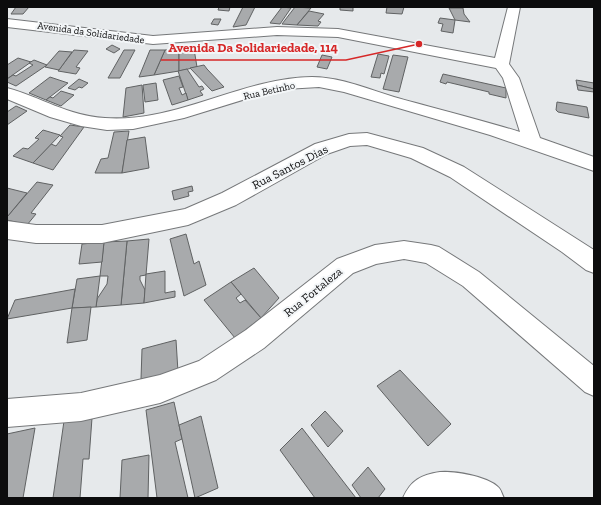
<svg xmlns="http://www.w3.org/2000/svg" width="601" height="505" font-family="'Zilla Slab',serif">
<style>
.building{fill:#a8aaac;stroke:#606263}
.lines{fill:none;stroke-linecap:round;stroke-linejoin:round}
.minor-casing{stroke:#76787a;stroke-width:2}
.minor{fill:#fff;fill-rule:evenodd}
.labels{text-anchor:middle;stroke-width:4;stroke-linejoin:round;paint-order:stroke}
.far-street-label{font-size:10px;fill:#0c0c0d;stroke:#f3f6f8}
.street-label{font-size:12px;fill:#0c0c0d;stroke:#f3f6f8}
.leader{fill:none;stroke:#d62828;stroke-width:1.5}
.callout-dot{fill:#d62828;stroke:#f3f6f8;stroke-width:1.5}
.callout-label{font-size:13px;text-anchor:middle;font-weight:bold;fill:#d62828;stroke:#f3f6f8;stroke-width:4;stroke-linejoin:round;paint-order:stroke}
</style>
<rect width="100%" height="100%" fill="#e6e9eb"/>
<g class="building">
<polygon points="16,7 29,7 23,14 11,14"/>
<polygon points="219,7 230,7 229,11 218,10"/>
<polygon points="243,7 255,7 246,25 233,27"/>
<polygon points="282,7 291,8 280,24 270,23"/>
<polygon points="295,7 311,8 297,25 282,24"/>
<polygon points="340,7 353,7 353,11 340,10"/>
<polygon points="387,7 404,7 402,14 386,13"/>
<polygon points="449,8 463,8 464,14 470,22 455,20"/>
<polygon points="309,11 324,14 318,21 321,22 318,26 297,25"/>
<polygon points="440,18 455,20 453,33 441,31 443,24 438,23"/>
<polygon points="214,19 221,19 218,25 211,24"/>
<polygon points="112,45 120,49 114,53 106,49"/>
<polygon points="179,48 179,71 154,75 165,50"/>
<polygon points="179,48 194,49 197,67 179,71"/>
<polygon points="74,50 88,51 76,67 80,68 76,74 58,71"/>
<polygon points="124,50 135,50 120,78 108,78"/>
<polygon points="150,50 165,50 154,75 139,77"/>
<polygon points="59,51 72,52 59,70 45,67"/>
<polygon points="378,54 389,56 384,74 381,73 380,78 371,77"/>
<polygon points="322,55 332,57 327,69 317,67"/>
<polygon points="393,55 408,57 399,92 383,89"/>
<polygon points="18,58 31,62 7,79 7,65"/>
<polygon points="34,60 47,65 16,86 7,82 7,79 13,75 16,76 33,65 29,63"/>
<polygon points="204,65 207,69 224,87 212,91 190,68"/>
<polygon points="187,69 199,87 202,86 204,89 200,91 203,95 188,100 178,71"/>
<polygon points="443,74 506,88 506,98 489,94 489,92 447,82 446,84 440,82"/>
<polygon points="179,76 183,87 179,88 182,95 186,93 188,100 172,105 163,80"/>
<polygon points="50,77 68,83 46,100 29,93"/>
<polygon points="79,79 88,83 82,88 79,87 75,90 68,88"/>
<polygon points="576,80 594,83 594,80 594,89 577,85"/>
<polygon points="156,83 158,100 145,102 143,85"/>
<polygon points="142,85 144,113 123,117 126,88"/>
<polygon points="577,85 594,89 594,92 578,90"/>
<polygon points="61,91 74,95 61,106 46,100 50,97 53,98"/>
<polygon points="557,102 587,107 589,118 558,112 556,110"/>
<polygon points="16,106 27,111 7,125 7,112"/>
<polygon points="70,125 84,127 53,170 33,163 51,144 56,146 63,137 60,136"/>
<polygon points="43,130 60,135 33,163 13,156 23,148 28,149 39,139 35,138"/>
<polygon points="129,131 122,173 95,173 101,159 108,158 114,132"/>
<polygon points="145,137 149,168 122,173 127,140"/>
<polygon points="37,182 53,185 31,213 36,214 27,225 7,220 7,217"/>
<polygon points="192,186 193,191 188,192 189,196 174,200 172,191"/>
<polygon points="7,188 27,193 7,217"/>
<polygon points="186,234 194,264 199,261 206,285 184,296 170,239"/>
<polygon points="149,239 146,275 140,276 140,280 145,290 144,303 121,305 127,241"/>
<polygon points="127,241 121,305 96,307 97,299 107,284 108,276 100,276 104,242"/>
<polygon points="104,242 102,262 79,264 82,244"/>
<polygon points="254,268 279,298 261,318 231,282"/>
<polygon points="165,271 165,293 175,291 175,297 144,303 146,274"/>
<polygon points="100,276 96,307 72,308 77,279"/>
<polygon points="231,282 241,294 236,298 240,303 245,300 261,318 235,338 204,300"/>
<polygon points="75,289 72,308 7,319 15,300"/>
<polygon points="91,307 87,340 67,343 72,308"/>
<polygon points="176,340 178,372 141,379 142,349"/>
<polygon points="400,370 451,424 428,446 377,386"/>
<polygon points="174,402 182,439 175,442 188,498 157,498 146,410"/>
<polygon points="325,411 343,431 328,447 311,425"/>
<polygon points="201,416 218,488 195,498 179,425"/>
<polygon points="92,418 89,459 83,459 80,498 85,498 53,498 64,421"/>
<polygon points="35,428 23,498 7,498 7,434"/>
<polygon points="302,428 356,498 315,498 280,450"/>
<polygon points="149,455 148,498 120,498 122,460"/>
<polygon points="368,467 385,489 378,498 361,498 352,485"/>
</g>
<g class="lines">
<g class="minor-casing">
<g id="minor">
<path d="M 508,7 L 520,7 L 509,64 L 519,78 L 540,138 L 594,157 L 594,171 L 490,135 L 344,92 L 319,87 L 285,89 L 262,94 L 184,118 L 133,129 L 107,130 L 81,126 L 50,117 L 7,99 L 7,88 C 41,97 68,116 105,118 C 177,123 241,78 312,77 C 340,77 368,89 394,97 C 436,109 478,119 520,132 L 503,78 L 496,68 L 338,37 L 277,35 L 153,44 L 7,27 L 7,19 L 153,36 L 277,27 L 338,29 L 495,58 Z"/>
<polygon points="367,133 423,148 464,167 594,250 594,273 586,270 562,252 450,177 411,158 367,145 350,146 327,154 236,205 188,225 102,243 36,243 7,239 7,221 36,225 102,225 185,209 222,193 315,144 349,134"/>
<polygon points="404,241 431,245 439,247 479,272 594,366 594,396 585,392 463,286 426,263 404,259 376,264 353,273 264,348 216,380 160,403 81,421 7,427 7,399 81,393 160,375 199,361 246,330 337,259 375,245"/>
<path d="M 440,472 C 455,471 487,476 498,487 C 501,489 502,495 504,498 L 403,498 C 411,480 421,475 440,472 Z"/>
</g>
</g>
<use href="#minor" class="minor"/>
</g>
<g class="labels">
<g class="far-street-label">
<text transform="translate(91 32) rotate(8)" y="4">Avenida da Solidariedade</text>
<text transform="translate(269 90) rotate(-13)" y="4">Rua Betinho</text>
</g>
<g class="street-label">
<text transform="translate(290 167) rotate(-27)" y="4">Rua Santos Dias</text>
<text transform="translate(313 292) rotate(-39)" y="4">Rua Fortaleza</text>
</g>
</g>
<path class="leader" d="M419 44L346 60H161"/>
<circle class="callout-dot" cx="419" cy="44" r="4"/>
<g class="callout-label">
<text x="253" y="52">Avenida Da Solidariedade, 114</text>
</g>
<rect width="601" height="505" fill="none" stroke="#0c0c0d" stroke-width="16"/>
</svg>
